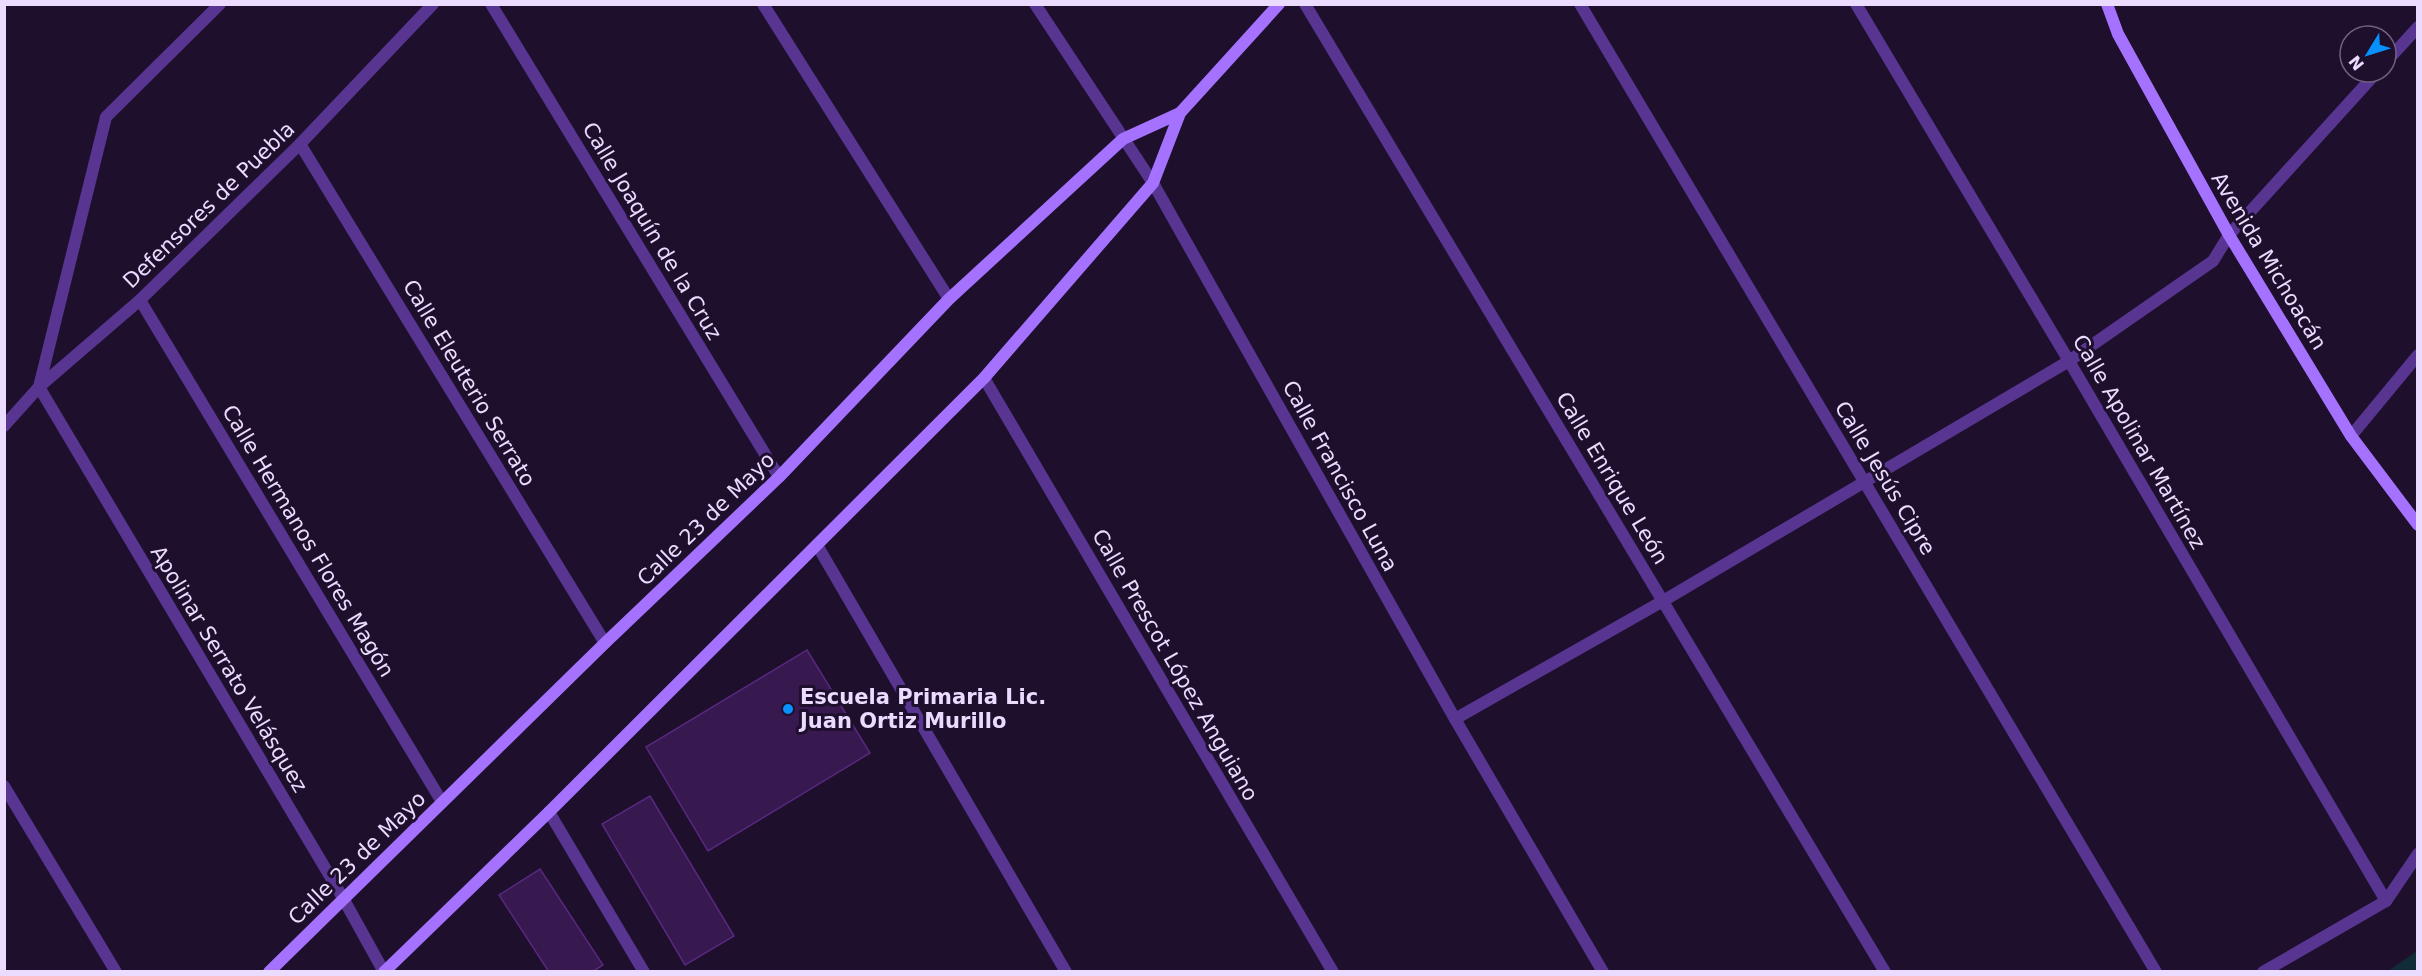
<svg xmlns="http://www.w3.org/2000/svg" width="2422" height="976" font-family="'DejaVu Sans',sans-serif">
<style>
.green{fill:#112c38}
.building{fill:#371950;stroke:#57287e;stroke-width:1.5}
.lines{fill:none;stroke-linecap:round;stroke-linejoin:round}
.street{stroke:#583590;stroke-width:12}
.secondary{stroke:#a572ff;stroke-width:12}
.poi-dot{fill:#0791ff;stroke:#1e0f2d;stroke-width:2}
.labels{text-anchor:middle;stroke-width:6;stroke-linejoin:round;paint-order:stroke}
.street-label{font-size:21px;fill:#ebdbff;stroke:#1e0f2d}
.poi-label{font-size:21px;font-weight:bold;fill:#ebdbff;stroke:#1e0f2d;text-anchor:start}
</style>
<rect width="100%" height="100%" fill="#1e0f2d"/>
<polygon class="green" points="2417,951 2417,971 2388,971"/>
<g class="building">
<polygon points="807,650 870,753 708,851 646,747"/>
<polygon points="650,796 734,936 685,965 602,824"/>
<polygon points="540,869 603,965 592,972 549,972 499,895"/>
</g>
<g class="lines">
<g class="street">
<polyline points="491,4 779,477"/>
<polyline points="763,4 949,299"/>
<polyline points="1035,4 1153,183 1455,719 1603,972"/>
<polyline points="1305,4 1885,972"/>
<polyline points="1580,4 2156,972"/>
<polyline points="1856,4 2069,361 2386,901"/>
<polyline points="2386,62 2418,27"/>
<polyline points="300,144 605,643"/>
<polyline points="140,300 442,802"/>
<polyline points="984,378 1333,972"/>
<polyline points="39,387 343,898 384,972"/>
<polyline points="39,387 106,117 220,4"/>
<polyline points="4,426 39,387 140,300 300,144 433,4"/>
<polyline points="2351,436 2418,355"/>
<polyline points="817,545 1066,972"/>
<polyline points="1455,719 1663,601 2069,361 2213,261 2229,235 2377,72"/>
<polyline points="4,786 116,972"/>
<polyline points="549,812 644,972"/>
<polyline points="2263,972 2386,901 2418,854"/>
</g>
<g class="secondary">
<polyline points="2107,4 2118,34 2229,235 2351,436 2418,525"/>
<polyline points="269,972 605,643 779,477 949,299 1123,139 1180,113"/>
<polyline points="384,972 549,812 984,378 1153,183 1180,113 1279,4"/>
</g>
</g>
<circle class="poi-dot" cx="788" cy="709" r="6"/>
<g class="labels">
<g class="street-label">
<text transform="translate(209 205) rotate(-44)" y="7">Defensores de Puebla</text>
<text transform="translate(652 231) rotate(59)" y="7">Calle Joaquín de la Cruz</text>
<text transform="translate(2269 261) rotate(59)" y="7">Avenida Michoacán</text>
<text transform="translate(469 383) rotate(59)" y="7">Calle Eleuterio Serrato</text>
<text transform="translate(2139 442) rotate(60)" y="7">Calle Apolinar Martínez</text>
<text transform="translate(1340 476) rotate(61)" y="7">Calle Francisco Luna</text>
<text transform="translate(1612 478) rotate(59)" y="7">Calle Enrique León</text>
<text transform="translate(1885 478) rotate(59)" y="7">Calle Jesús Cipre</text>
<text transform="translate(706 519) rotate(-44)" y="7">Calle 23 de Mayo</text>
<text transform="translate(308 541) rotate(59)" y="7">Calle Hermanos Flores Magón</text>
<text transform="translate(1175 665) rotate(60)" y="7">Calle Prescot López Anguiano</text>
<text transform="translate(229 669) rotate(59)" y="7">Apolinar Serrato Velásquez</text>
<text transform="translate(357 858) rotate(-44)" y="7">Calle 23 de Mayo</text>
</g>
<g class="poi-label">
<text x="800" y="704">Escuela Primaria Lic.<tspan x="800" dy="24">Juan Ortiz Murillo</tspan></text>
</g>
</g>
<rect width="2422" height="976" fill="none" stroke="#ebdbff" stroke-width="12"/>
<g transform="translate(2368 54) rotate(232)"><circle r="28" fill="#1e0f2d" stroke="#706181" stroke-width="1.5"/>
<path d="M0-4.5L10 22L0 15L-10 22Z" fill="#0791ff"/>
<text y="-9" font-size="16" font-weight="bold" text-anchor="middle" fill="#ebdbff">N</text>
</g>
</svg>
